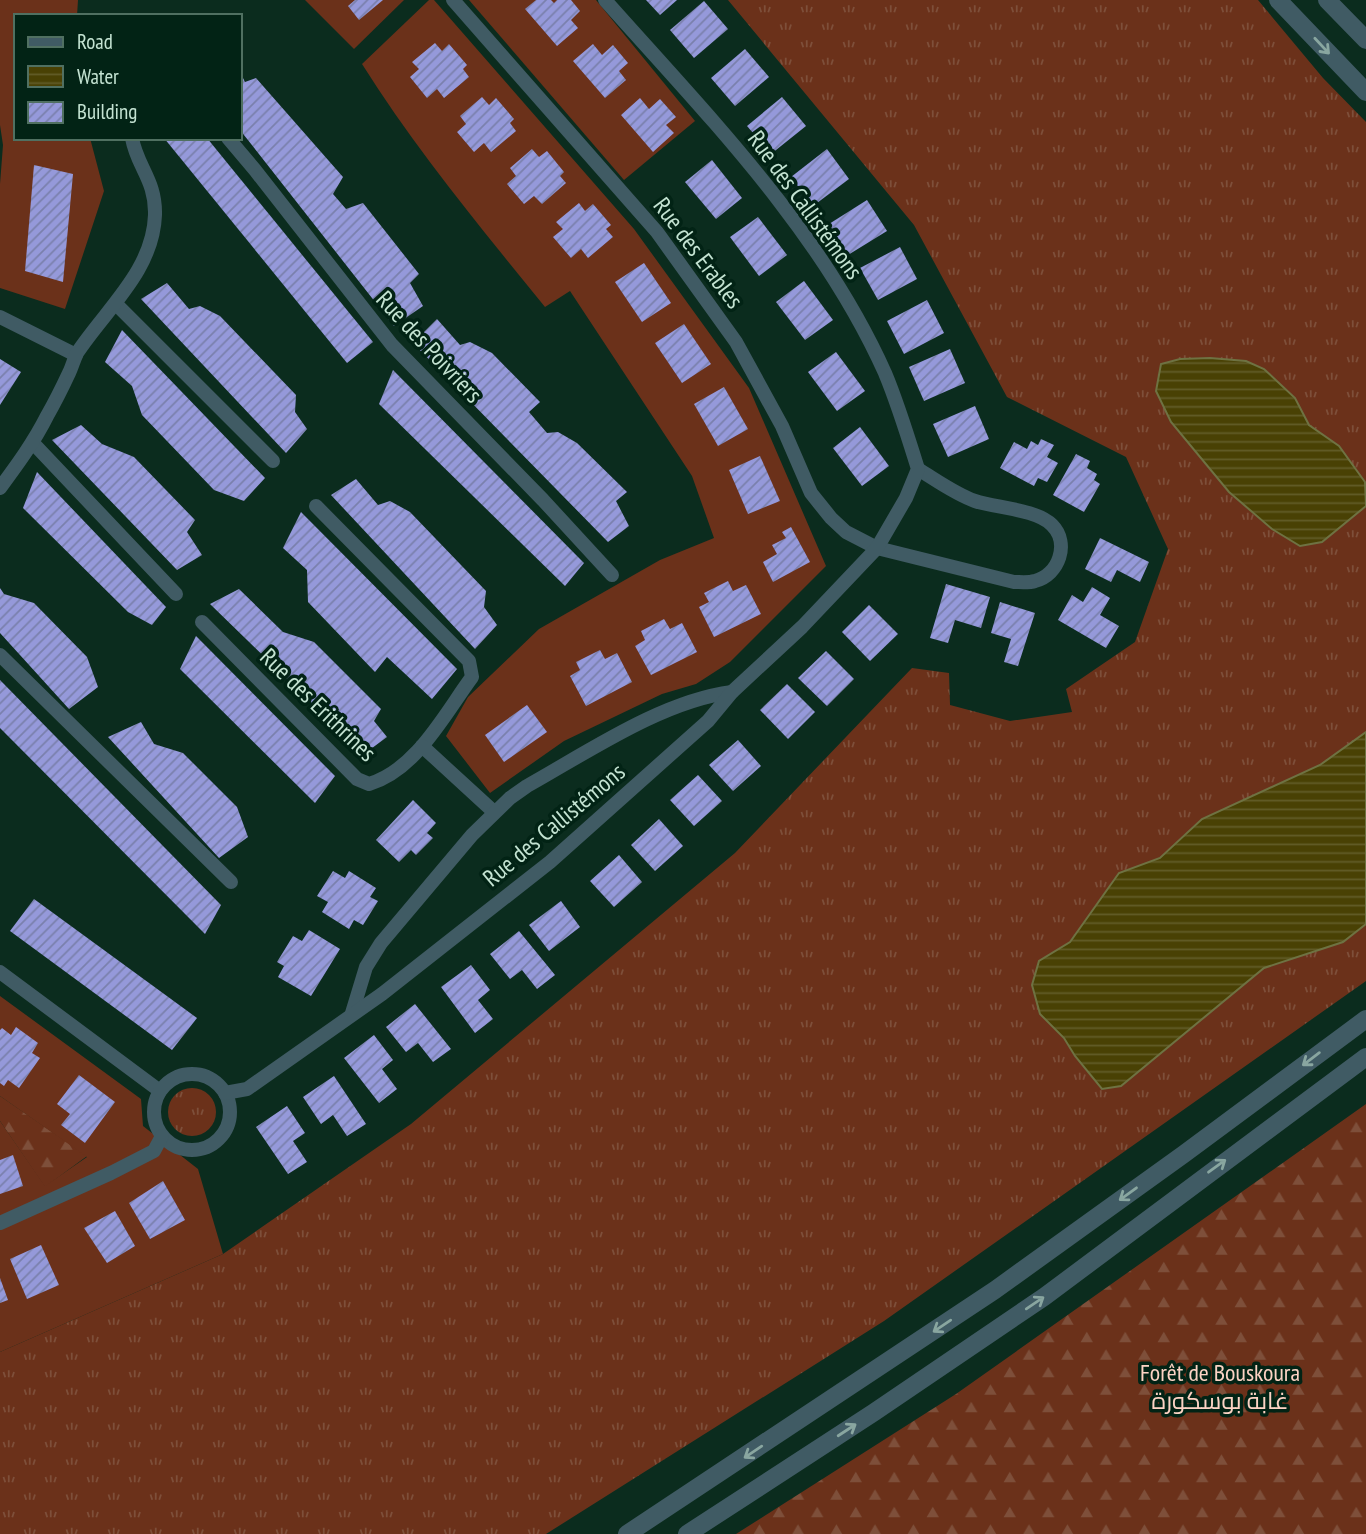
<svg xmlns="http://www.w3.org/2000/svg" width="1366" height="1534" font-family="'PT Sans Narrow',Cairo,sans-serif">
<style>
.grass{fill:url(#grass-tufts)}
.forest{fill:url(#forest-firs)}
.garden{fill:#6b311a}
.water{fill:url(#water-rules);stroke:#6e7242;stroke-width:2}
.building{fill:url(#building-hatch)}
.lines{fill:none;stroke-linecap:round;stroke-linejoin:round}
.minor{stroke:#405b64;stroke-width:14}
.tertiary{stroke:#405b64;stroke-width:18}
.oneway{stroke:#89a6a0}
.labels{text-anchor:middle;stroke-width:7;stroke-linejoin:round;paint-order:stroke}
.street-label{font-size:24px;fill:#c4e3d2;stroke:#022315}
.park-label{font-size:24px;fill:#fcd3c4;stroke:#022315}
</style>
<defs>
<pattern id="grass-tufts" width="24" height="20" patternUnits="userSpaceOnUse" patternTransform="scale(1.75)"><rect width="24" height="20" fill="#6b311a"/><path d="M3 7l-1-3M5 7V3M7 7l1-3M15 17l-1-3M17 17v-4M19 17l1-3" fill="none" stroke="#7e4f3a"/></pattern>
<pattern id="forest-firs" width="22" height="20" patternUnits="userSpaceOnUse" patternTransform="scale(1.75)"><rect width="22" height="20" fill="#6b311a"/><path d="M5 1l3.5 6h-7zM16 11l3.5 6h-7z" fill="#7e4f3a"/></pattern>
<pattern id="water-rules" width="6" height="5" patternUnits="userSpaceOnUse" patternTransform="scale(1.75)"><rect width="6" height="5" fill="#494104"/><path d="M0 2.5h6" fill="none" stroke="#625c28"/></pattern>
<pattern id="building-hatch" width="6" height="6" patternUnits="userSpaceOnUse" patternTransform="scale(1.75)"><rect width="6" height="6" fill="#9599da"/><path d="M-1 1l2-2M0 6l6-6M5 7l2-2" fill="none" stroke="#7a80ac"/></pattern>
</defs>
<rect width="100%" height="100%" fill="#0b2c1e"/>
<g class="grass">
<polygon points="728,0 1258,0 1323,78 1366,122 1366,981 884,1321 546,1534 0,1534 0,1352 223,1254 411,1124 735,853 912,668 949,673 950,705 1010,721 1072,712 1066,689 1135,642 1168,549 1126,457 1007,397 914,225"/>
<circle cx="192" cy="1112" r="24"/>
</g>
<g class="forest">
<polygon points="0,1096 87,1156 45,1187 0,1121"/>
<polygon points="1366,1104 1366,1534 736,1534 956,1394"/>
</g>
<g class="garden">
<polygon points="0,0 78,0 77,16 16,16 16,138 90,138 104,191 65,309 0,288 0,184 3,145 0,125"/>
<polygon points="305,0 404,0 354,49"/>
<path d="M 429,0 L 434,0 L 634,229 L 749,388 L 826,566 L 730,662 L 696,684 L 662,694 L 564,741 L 490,793 L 446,736 L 468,697 L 539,629 L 660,560 L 714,538 L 692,476 L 570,291 L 545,307 C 481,228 416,150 362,64 Z"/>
<polygon points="469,0 596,0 695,121 624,180"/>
<polygon points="0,996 141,1099 143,1126 198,1169 223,1254 0,1352 0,1121 45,1186 87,1157 0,1096"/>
</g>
<g class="water">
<polygon points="1210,358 1246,361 1264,369 1295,398 1309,425 1339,446 1365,482 1366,506 1322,542 1300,546 1272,529 1229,492 1171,422 1156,391 1161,364 1180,359"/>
<polygon points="1366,732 1366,924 1343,942 1264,968 1121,1086 1102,1089 1075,1056 1064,1038 1040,1014 1032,985 1039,961 1070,942 1119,873 1160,858 1202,819 1320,765"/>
</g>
<g class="building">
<polygon points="355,0 383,0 359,20 348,6"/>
<polygon points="536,0 551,0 554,3 557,0 571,0 580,11 571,20 578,28 557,46 525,9"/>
<polygon points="646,0 677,0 660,15"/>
<polygon points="704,1 728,29 694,58 670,30"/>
<polygon points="435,43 442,51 449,44 467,65 463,69 469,77 444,98 437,89 427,98 410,77 419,69 412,62"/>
<polygon points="593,44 602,55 613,45 628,63 619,71 626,80 605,98 573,61"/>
<polygon points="745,49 769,77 735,106 711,78"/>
<polygon points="240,72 245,82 256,78 343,177 333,194 346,209 363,203 419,274 410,283 423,306 394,326 240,130"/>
<polygon points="482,97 489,105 496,98 514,119 510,123 516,131 491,152 484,143 474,152 457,132 466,124 460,116"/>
<polygon points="782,97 806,126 771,154 747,126"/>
<polygon points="640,98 649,109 660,99 676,117 666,125 674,133 653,152 621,115"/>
<polygon points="164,138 207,138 373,342 347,363"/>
<polygon points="532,149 539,157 547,151 564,172 560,176 566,183 542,204 534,196 524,204 507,184 516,176 510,168"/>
<polygon points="827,149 849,179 813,206 791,177"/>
<polygon points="712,160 742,198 716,219 685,182"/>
<polygon points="34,165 73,174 63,282 25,271"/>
<polygon points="867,200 887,231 848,255 829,224"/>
<polygon points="579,203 585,211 593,204 611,225 606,229 613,237 588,258 581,249 571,258 553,237 563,229 556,222"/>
<polygon points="758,217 787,255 759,276 730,237"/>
<polygon points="900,247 917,279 878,300 860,268"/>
<polygon points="644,263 671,303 642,322 615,282"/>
<polygon points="804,281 833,320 805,340 776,302"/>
<polygon points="167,283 189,309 200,306 220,316 296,395 295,412 307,429 286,453 141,299"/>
<polygon points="927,300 944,333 904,354 887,321"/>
<polygon points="437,319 460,345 470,342 492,353 540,402 529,412 547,433 558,432 577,443 627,492 616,501 629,526 608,542 413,343"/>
<polygon points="684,324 711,364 682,383 655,343"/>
<polygon points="122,330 265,478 244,501 214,490 142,415 132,386 105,362"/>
<polygon points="950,349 965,383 924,401 909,367"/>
<polygon points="836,352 865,391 837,411 808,372"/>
<polygon points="0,359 21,372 0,405"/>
<polygon points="393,370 584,563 565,586 379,404"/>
<polygon points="724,387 748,429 718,446 694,404"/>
<polygon points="975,406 989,439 948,457 933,424"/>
<polygon points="81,425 102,444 134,457 195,520 187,532 202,555 177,570 52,440"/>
<polygon points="860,427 889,466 862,486 833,448"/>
<polygon points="1041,439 1054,445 1047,457 1058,463 1047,482 1038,478 1034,486 1000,468 1014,442 1027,449 1031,441 1038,445"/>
<polygon points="1076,454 1090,461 1087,468 1097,474 1094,480 1100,484 1084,512 1053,495"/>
<polygon points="760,456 780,501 748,514 729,470"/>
<polygon points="37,472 166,607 152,625 128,612 23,508"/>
<polygon points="356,479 378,505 390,501 410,512 486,591 484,607 497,625 475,649 331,495"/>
<polygon points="301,512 457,669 432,699 387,657 375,672 308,602 307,570 283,548"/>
<polygon points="791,527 810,562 773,582 763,562 777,554 772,545 786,538 782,532"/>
<polygon points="1100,538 1149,562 1140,582 1117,570 1111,582 1085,569"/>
<polygon points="728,581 733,591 746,585 761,614 714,637 699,607 709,602 704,593"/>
<polygon points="946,584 990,597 981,628 955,620 948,643 930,638"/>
<polygon points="1092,587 1110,598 1100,615 1119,626 1106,648 1058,620 1072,595 1083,602"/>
<polygon points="0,588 4,594 34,603 87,657 98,687 69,709 0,633"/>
<polygon points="239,589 283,632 314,642 381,709 374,721 387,737 364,754 210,604"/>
<polygon points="1000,602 1035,613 1018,666 1004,662 1011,639 991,633"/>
<polygon points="869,605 898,634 870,661 842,632"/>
<polygon points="664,619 670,629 682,623 697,652 651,675 635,646 645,640 641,631"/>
<polygon points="196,636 335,776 315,803 180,669"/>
<polygon points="600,650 605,659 617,653 632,682 586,706 570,676 580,670 576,662"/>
<polygon points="826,651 854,679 827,706 798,678"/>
<polygon points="0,680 221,905 205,934 0,728"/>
<polygon points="787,684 815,712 788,739 760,710"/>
<polygon points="527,705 547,732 504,762 485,735"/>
<polygon points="141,722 154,744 183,753 237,807 248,837 219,858 108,737"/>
<polygon points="738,740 761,766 733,791 709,765"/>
<polygon points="698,775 722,801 694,826 670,800"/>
<polygon points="413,800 436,823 427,833 433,838 416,855 411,850 399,862 376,840"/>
<polygon points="659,819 683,846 655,871 631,845"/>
<polygon points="619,855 642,882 614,907 590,881"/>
<polygon points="333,871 345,878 349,871 376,888 370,897 378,901 363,925 354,920 349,929 322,912 328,902 317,896"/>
<polygon points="34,899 197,1018 172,1050 10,931"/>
<polygon points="561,901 580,927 549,951 529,925"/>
<polygon points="309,930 340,949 311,996 278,977 284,966 277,962 293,936 302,941"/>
<polygon points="519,931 555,975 537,989 522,970 510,979 490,954"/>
<polygon points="471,965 490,990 478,1000 493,1019 475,1033 441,987"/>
<polygon points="415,1004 451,1049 433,1062 418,1043 406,1052 386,1027"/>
<polygon points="16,1027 38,1043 32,1053 40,1058 19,1088 8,1080 4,1086 0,1083 0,1030 2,1028 11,1035"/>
<polygon points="374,1035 393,1060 382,1069 397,1089 379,1103 344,1058"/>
<polygon points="79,1075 115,1102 85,1143 61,1125 70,1114 57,1104"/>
<polygon points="334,1076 366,1124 347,1136 333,1115 321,1124 303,1097"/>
<polygon points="287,1106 305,1133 293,1141 307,1162 288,1174 256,1127"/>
<polygon points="13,1155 23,1186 0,1194 0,1160"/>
<polygon points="163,1181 185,1220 150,1239 129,1203"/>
<polygon points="115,1211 135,1246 107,1263 84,1228"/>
<polygon points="41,1245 59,1285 27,1299 10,1259"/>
<polygon points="0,1278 8,1300 0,1303"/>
</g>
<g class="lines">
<g class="minor">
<path d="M 453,0 L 657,232 L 736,342 L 782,426 L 811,493 L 831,518 L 846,532 L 877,548 L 1014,582 C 1020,582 1029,583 1035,581 C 1059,575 1070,543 1052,525 C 1036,509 996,508 975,501 C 955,494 936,480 918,469"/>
<polyline points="228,138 255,170 392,345 543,500 612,575"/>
<polyline points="116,304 273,461"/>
<polyline points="0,317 76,355"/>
<polyline points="33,443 176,594"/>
<path d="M 0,488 C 17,465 34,442 47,416 C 55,402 62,388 69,373 C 72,367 74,359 77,353 C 106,309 153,271 155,215 C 156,180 137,167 132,138"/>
<path d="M 202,622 L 357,779 L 369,784 C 416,770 444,715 472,677 L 469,661 L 316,506"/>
<polyline points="0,655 231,882"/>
<polyline points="422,746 494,812"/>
<polyline points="0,972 160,1091"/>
<path d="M 352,1013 L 366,967 L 381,943 L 472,835 L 510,798 L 527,786 C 588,752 662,701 732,692"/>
<circle cx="192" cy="1112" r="38"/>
<path d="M 225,1093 L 247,1089 L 382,994 L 550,862 L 708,721 L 732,692 L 802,627 L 877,548 L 906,498 L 918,469 C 908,437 898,404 885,373 C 821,230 708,116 605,0"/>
<polyline points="0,1223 111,1173 154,1151 162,1136"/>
</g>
<g class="tertiary">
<polyline points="1278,0 1366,92"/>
<polyline points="1327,0 1366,40"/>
<polyline points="627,1534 995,1290 1184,1154 1366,1019"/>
<polyline points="687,1534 873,1413 1044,1297 1366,1057"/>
</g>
</g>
<defs><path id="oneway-shaft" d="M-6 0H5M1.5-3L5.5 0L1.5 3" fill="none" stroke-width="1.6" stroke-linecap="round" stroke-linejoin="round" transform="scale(1.75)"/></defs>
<g class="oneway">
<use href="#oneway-shaft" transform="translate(1322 46) rotate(47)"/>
<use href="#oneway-shaft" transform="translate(1311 1059) rotate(143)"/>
<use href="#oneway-shaft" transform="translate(1217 1166) rotate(-36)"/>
<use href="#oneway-shaft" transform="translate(1128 1194) rotate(144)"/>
<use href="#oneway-shaft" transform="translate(1035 1303) rotate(-34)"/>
<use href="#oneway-shaft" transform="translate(942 1326) rotate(146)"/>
<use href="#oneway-shaft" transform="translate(847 1430) rotate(-33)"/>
<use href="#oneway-shaft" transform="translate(753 1452) rotate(146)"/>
</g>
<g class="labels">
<g class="street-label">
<text transform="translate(805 205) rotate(54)" y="8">Rue des Callistémons</text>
<text transform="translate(698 253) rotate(53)" y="8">Rue des Erables</text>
<text transform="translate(429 347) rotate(47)" y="8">Rue des Poivriers</text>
<text transform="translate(318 705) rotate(44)" y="8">Rue des Erithrines</text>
<text transform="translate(554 825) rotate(-40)" y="8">Rue des Callistémons</text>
</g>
<g class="park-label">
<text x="1220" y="1381">Forêt de Bouskoura<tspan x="1220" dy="28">غابة بوسكورة</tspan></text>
</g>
</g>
<rect x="14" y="14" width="228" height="126" fill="#022315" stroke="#507061" stroke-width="2"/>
<rect x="28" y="37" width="35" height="10" fill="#405b64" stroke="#507061" stroke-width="2"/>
<text x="77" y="49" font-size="21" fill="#c4e3d2">Road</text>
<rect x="28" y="66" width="35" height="21" fill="url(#water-rules)" stroke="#507061" stroke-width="2"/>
<text x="77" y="84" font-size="21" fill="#c4e3d2">Water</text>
<rect x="28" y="102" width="35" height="21" fill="url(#building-hatch)" stroke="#507061" stroke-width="2"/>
<text x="77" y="119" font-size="21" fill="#c4e3d2">Building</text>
</svg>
